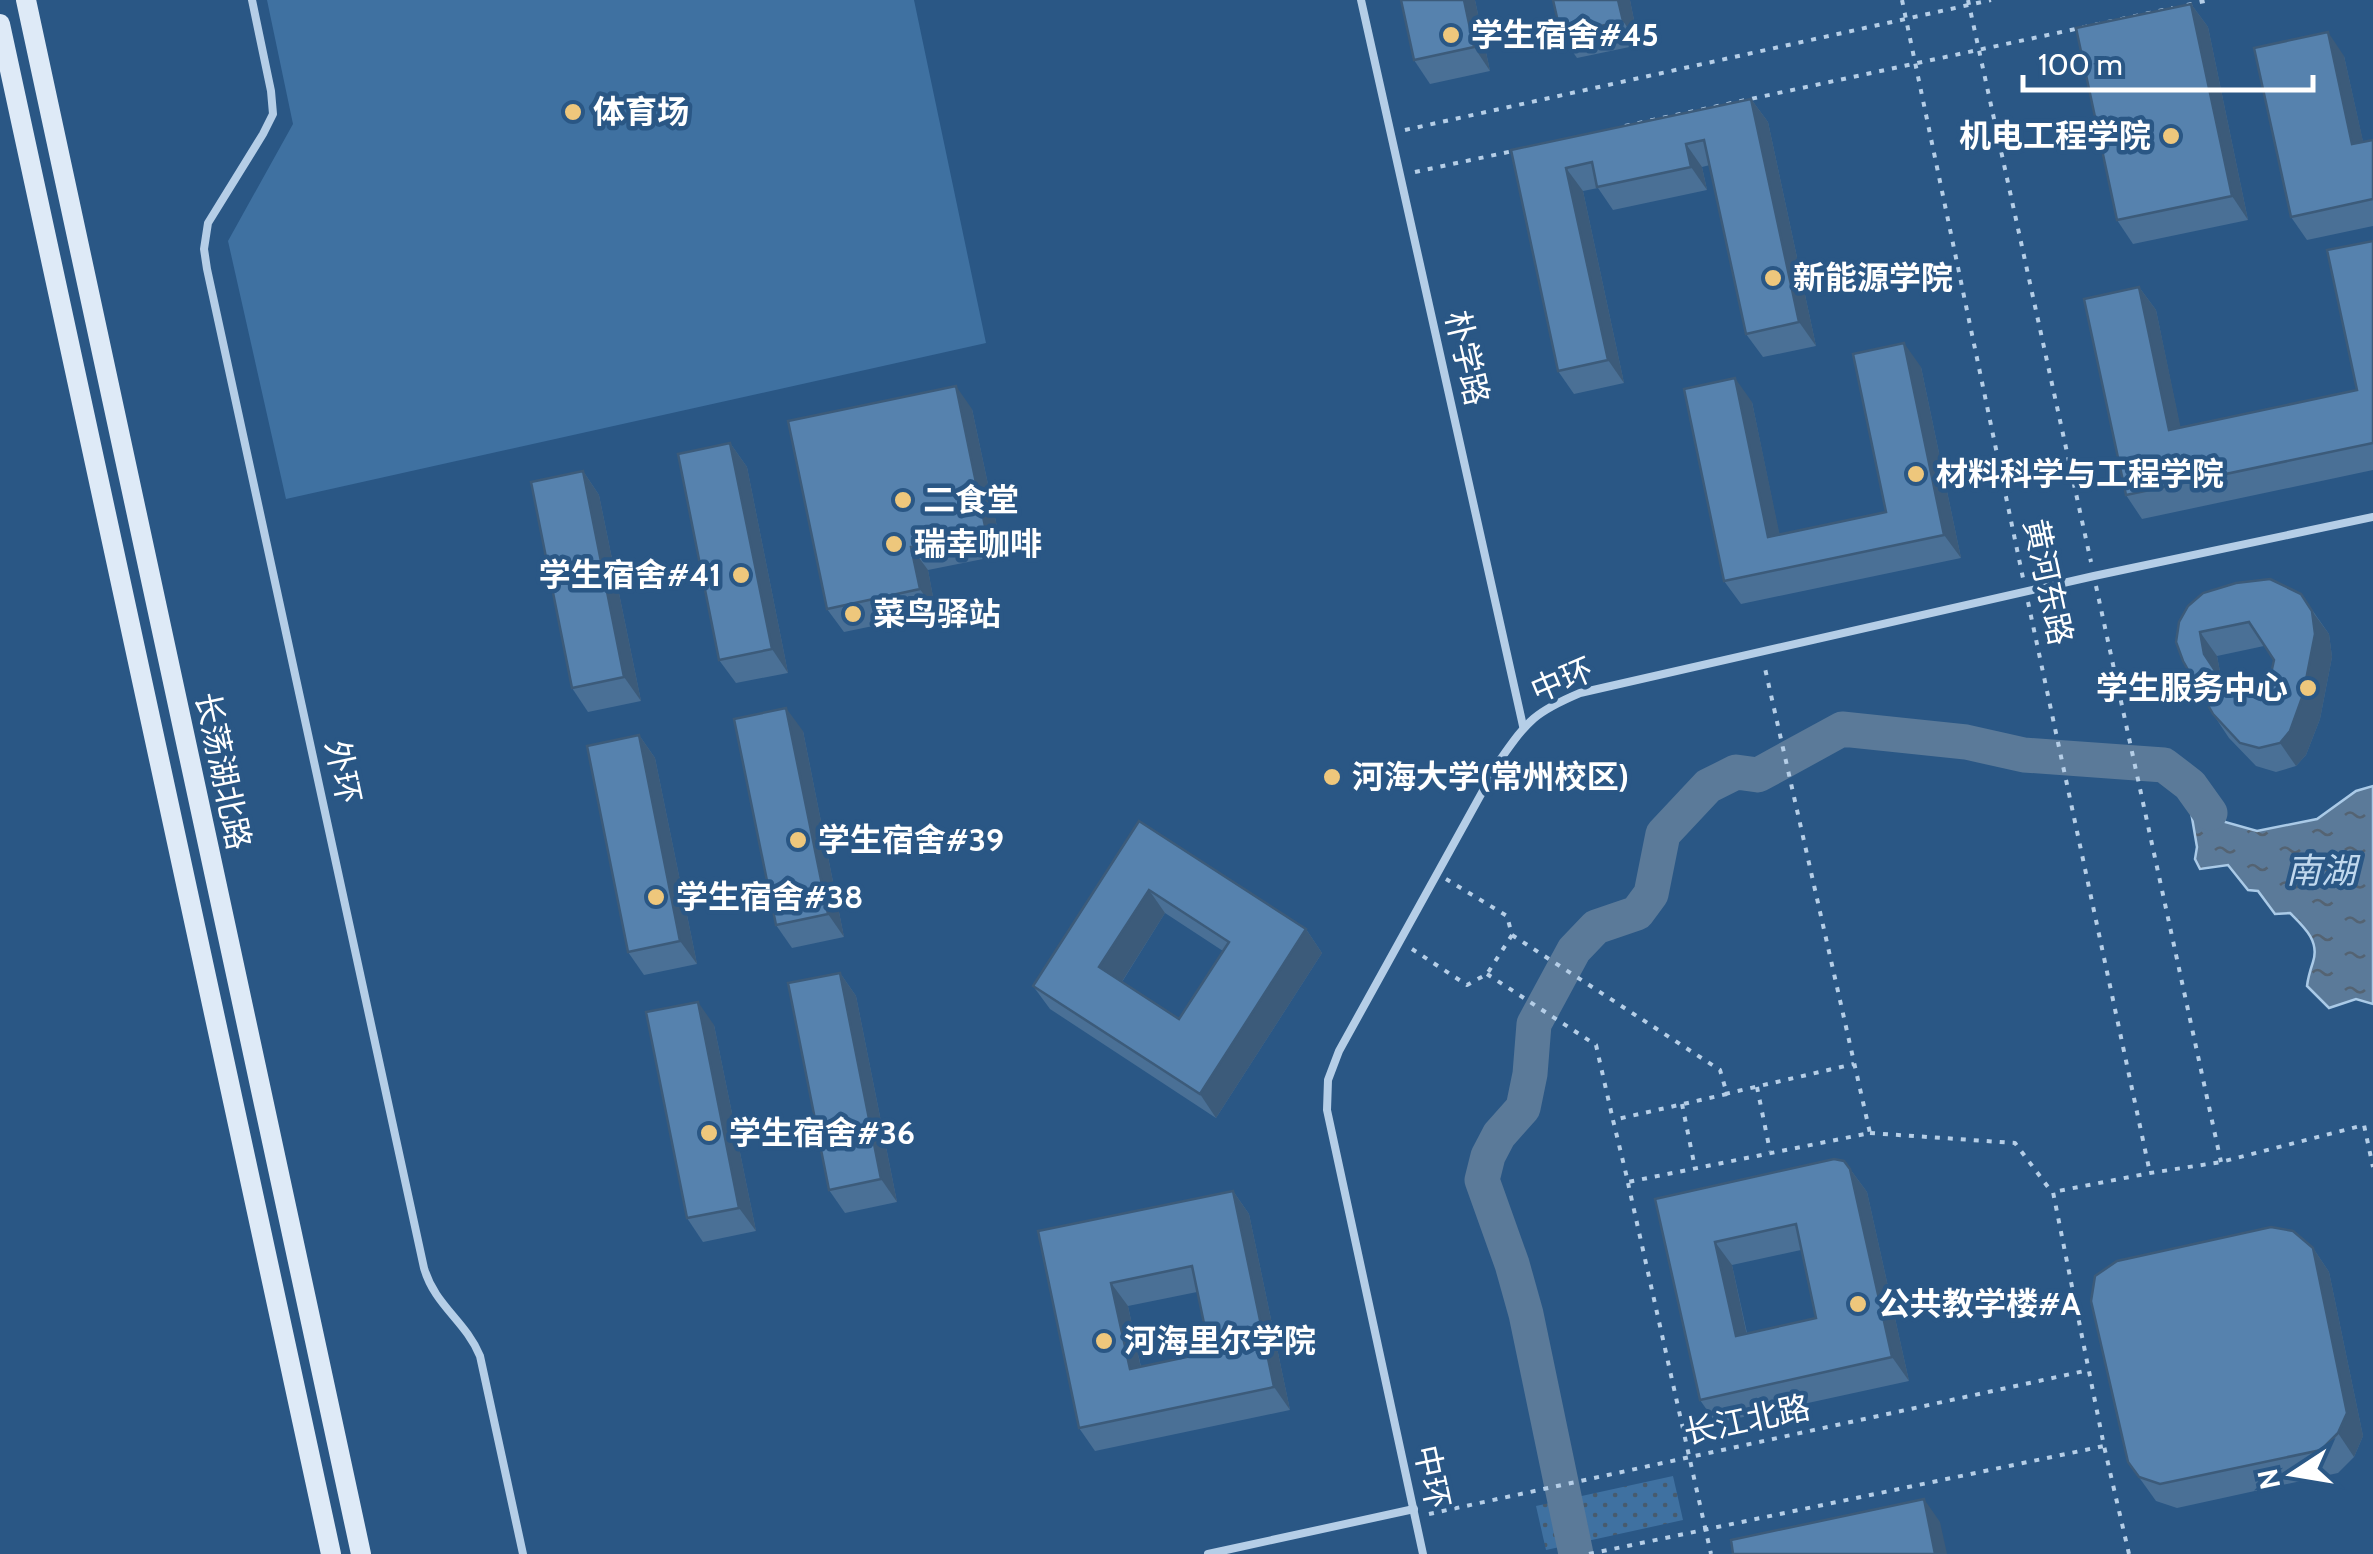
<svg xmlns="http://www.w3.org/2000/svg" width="2373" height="1554" font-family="Cabin,'Noto Sans SC',sans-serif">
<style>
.grass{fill:url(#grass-dots)}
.park{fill:#3f71a1}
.water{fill:url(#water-ripples);stroke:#aacae7;stroke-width:2.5}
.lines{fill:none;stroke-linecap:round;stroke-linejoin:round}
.river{stroke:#5b7a99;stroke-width:35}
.path{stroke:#b5cee7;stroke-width:4;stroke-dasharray:5 8;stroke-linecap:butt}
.lane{stroke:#b5cee7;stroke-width:8}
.secondary{stroke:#deeaf7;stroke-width:20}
.wall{fill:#4a7096;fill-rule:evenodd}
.shaded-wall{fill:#3c5b7a}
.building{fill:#5682ae;stroke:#3c5b7a;stroke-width:2.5;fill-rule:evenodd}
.poi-dot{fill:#eec77c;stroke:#2a5785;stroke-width:4}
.labels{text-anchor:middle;stroke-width:9;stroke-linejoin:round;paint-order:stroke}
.poi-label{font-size:32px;font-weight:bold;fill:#fff;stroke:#2a5785;text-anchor:start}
.street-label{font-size:32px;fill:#fff;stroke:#2a5785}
.water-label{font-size:35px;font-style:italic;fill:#c0d8ee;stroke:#2a5785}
</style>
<defs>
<pattern id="grass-dots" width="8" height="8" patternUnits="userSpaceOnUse" patternTransform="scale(2.5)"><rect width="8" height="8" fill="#3f71a1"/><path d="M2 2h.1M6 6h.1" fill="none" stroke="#475b6e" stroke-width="1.8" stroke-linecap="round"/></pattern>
<pattern id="water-ripples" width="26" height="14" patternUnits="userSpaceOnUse" patternTransform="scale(2.5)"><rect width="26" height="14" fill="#5b7a99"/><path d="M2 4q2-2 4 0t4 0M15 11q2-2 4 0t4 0" fill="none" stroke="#546372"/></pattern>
</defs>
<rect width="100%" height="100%" fill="#2a5785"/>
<polygon class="grass" points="1673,1476 1683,1520 1546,1550 1536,1506"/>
<polygon class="park" points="267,0 914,0 986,343 286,499 228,241 293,124"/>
<path class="water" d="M 2373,786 L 2373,1004 L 2356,999 L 2329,1008 L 2307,986 C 2308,977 2310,971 2313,962 C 2320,941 2304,927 2290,913 L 2275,914 L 2258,891 L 2248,890 L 2228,865 L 2200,869 L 2195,859 L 2197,847 L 2189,800 L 2206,793 L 2225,822 L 2257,831 L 2317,819 L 2356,791 Z"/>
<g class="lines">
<polyline class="river" points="1576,1554 1526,1314 1512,1264 1482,1180 1488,1156 1499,1135 1523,1108 1530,1074 1534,1024 1574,950 1596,927 1637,913 1651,894 1663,834 1708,786 1736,772 1758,775 1842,729 1966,742 2024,755 2164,765 2190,785 2210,813"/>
<g class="path">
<polyline points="1902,0 2023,578"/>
<polyline points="1968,0 2091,562"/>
<polyline points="2187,5 2209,0"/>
<polyline points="1625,126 2173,8"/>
<polyline points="1405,130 1991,0"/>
<polyline points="1415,172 1513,151"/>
<polyline points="2096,586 2221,1162"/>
<polyline points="2028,602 2150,1173"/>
<polyline points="1512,935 1720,1070 1727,1094 1613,1120 1628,1182 1870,1133 1764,664"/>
<polyline points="1412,949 1467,985 1487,974 1512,935 1507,916 1446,879"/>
<polyline points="1487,974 1596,1045 1613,1120"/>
<polyline points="1757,1087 1770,1151"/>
<polyline points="1725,1094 1854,1064"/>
<polyline points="1682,1104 1695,1168"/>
<polyline points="1870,1133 2015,1143 2051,1191"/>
<polyline points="1628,1183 1711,1554"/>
<polyline points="1429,1514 2089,1370"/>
<polyline points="1589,1554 2104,1446"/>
<polyline points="2129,1554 2104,1446 2053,1192 2150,1173 2221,1162 2364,1125 2373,1167"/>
</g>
<g class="lane">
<path d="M 252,0 L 271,91 L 273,114 L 263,134 L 208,223 L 204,249 L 207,269 L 424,1268 C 435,1306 465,1320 480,1356 L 523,1554"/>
<polyline points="1361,0 1523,726"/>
<polyline points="1208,1554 1414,1509"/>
<path d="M 1423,1554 L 1327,1110 L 1328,1080 L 1339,1051 L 1500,760 C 1528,720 1535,712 1580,693 L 2094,576 L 2373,517"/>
</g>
<g class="secondary">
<polyline points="26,0 361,1554"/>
<polyline points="0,24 331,1554"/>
</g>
</g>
<g class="wall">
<polygon points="1401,0 1475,0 1490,71 1430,84 1414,60"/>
<polygon points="1630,0 1639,45 1577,58 1561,35"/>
<polygon points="2191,4 2208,27 2248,220 2133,244 2117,220"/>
<polygon points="2344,56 2363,142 2373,140 2373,226 2307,240 2291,217"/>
<polygon points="1751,99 1768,122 1816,346 1763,357 1746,334 1710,165 1702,167 1707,190 1613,210 1598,188 1583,191 1624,383 1574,394 1558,371 1511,150"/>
<polygon points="2373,241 2373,470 2142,519 2126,495 2139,287 2156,310 2180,427 2357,390"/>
<polygon points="1921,367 1961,558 1741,604 1724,581 1752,402 1779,534 1886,512"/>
<polygon points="972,409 1003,555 928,570 936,613 844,632 827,609"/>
<polygon points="730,443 747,467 788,673 736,683 719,660"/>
<polygon points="583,471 599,495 641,701 588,712 572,688"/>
<path d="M 2301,594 L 2329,634 L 2332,657 L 2320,719 L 2306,755 L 2296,766 L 2276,772 L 2256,766 L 2229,738 L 2213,714 L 2176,642 ZM 2264,646 L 2274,660 L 2270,678 L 2227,687 L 2221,677 L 2217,656 Z"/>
<polygon points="803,731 844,937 792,948 776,925"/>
<polygon points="639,735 655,758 697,964 644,975 628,952"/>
<path d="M 1139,821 L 1306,929 L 1322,953 L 1216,1118 L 1050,1009 L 1033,986 ZM 1165,913 L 1223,951 L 1179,1019 L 1122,982 Z"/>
<polygon points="840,973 856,996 897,1202 845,1213 829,1190"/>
<polygon points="714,1025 756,1231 703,1242 687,1218"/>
<path d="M 1850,1169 L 1867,1192 L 1909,1381 L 1716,1423 L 1700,1400 L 1655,1199 ZM 1801,1250 L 1816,1318 L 1747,1333 L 1732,1265 Z"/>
<path d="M 1233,1191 L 1249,1214 L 1290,1410 L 1095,1451 L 1079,1428 L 1038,1231 ZM 1197,1292 L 1210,1352 L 1141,1367 L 1128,1306 Z"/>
<polygon points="2313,1248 2329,1272 2363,1436 2354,1457 2338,1473 2177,1508 2156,1501 2128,1462"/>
</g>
<g class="shaded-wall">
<polygon points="1464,0 1475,0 1490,71 1474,47"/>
<polygon points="1618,0 1630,0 1639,45 1623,21"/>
<polygon points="2191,4 2208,27 2248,220 2232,196"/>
<polygon points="2328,32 2344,56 2369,168 2352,144"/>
<polygon points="1751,99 1768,122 1816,346 1799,322"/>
<polygon points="1686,144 1702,167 1707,190 1691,167"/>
<polygon points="1566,168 1583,191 1624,383 1608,360"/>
<polygon points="2139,287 2156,310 2186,453 2169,430"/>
<polygon points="1904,343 1921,367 1961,558 1944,535"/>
<polygon points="1735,378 1752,402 1785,560 1768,537"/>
<polygon points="956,386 972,409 1003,555 986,531"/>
<polygon points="730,443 747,467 788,673 772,649"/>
<polygon points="583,471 599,495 641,701 624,677"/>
<polygon points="911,547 928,570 936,613 920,589"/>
<polygon points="2312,611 2329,634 2332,657 2320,719 2306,755 2296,766 2280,743"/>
<polygon points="2200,632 2217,656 2221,677 2242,711 2204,654"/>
<polygon points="786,708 803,731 844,937 828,914"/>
<polygon points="639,735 655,758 697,964 680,941"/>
<polygon points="1149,890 1165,913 1116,991 1099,967"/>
<polygon points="1306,929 1322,953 1216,1118 1200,1094"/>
<polygon points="840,973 856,996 897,1202 881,1179"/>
<polygon points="698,1002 714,1025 756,1231 739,1208"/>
<polygon points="1850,1169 1867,1192 1909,1381 1892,1357"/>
<polygon points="1233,1191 1249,1214 1290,1410 1274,1387"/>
<polygon points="1715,1242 1732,1265 1752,1359 1736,1336"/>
<polygon points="2313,1248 2329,1272 2363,1436 2354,1457 2338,1433"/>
<polygon points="1111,1283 1128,1306 1146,1392 1130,1369"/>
<polygon points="1924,1499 1940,1522 1947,1554 1935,1554"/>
</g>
<g class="building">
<polygon points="1401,0 1464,0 1474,47 1414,60"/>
<polygon points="1553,0 1618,0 1623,21 1561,35"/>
<polygon points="2191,4 2232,196 2117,220 2076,28"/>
<polygon points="2328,32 2352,144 2373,140 2373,199 2291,217 2254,48"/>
<polygon points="1751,99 1799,322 1746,334 1704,140 1686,144 1691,167 1597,187 1592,162 1566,168 1608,360 1558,371 1511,150"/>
<polygon points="2373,241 2373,443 2126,495 2084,299 2139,287 2169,430 2357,390 2327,250"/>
<polygon points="1904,343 1944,535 1724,581 1684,389 1735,378 1768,537 1886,512 1853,354"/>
<polygon points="956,386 986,531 911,547 920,589 827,609 788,421"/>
<polygon points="730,443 772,649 719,660 678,454"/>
<polygon points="583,471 624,677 572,688 531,482"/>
<path d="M 2270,579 L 2301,594 L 2312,611 L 2315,634 L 2303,695 L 2290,731 L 2280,743 L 2259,748 L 2240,743 L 2213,714 L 2183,661 L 2176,642 L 2179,622 L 2188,606 L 2203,593 L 2236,583 ZM 2249,622 L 2274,660 L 2270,678 L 2226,687 L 2204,654 L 2200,632 Z"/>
<polygon points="786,708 828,914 776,925 734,719"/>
<polygon points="639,735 680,941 628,952 587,746"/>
<path d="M 1139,821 L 1306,929 L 1200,1094 L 1033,986 ZM 1149,890 L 1229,942 L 1179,1019 L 1099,967 Z"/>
<polygon points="840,973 881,1179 829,1190 788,983"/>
<polygon points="698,1002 739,1208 687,1218 646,1012"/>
<path d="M 1834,1159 L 1844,1161 L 1850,1169 L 1892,1357 L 1700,1400 L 1655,1199 ZM 1796,1224 L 1816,1318 L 1736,1336 L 1715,1242 Z"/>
<path d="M 1233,1191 L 1274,1387 L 1079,1428 L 1038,1231 ZM 1192,1266 L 1210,1352 L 1130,1369 L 1111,1283 Z"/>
<polygon points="2271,1227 2293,1231 2313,1248 2347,1413 2338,1433 2321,1450 2160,1484 2139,1477 2128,1462 2091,1301 2095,1276 2117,1261"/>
<polygon points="1924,1499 1935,1554 1733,1554 1731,1540"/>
</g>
<g class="poi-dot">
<circle cx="1451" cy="35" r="10"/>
<circle cx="573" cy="112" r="10"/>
<circle cx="2171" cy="136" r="10"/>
<circle cx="1773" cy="278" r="10"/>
<circle cx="1916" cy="474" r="10"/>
<circle cx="903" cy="500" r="10"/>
<circle cx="894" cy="544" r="10"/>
<circle cx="741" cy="575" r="10"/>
<circle cx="853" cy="614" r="10"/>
<circle cx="2308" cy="688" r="10"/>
<circle cx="1332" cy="777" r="10"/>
<circle cx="798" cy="840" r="10"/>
<circle cx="656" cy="897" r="10"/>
<circle cx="709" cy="1133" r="10"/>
<circle cx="1858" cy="1304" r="10"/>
<circle cx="1104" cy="1341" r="10"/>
</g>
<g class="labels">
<g class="poi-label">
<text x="1471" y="46">学生宿舍#45</text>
<text x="593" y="123">体育场</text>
<text x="2151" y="147" text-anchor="end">机电工程学院</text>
<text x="1793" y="289">新能源学院</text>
<text x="1936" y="485">材料科学与工程学院</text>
<text x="923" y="511">二食堂</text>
<text x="914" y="555">瑞幸咖啡</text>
<text x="721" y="586" text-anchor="end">学生宿舍#41</text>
<text x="873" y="625">菜鸟驿站</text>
<text x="2288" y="699" text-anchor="end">学生服务中心</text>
<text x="1352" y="788">河海大学(常州校区)</text>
<text x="818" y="851">学生宿舍#39</text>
<text x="676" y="908">学生宿舍#38</text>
<text x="729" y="1144">学生宿舍#36</text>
<text x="1878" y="1315">公共教学楼#A</text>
<text x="1124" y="1352">河海里尔学院</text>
</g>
<g class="street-label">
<text transform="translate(1467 358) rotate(77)" y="11">朴学路</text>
<text transform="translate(2048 582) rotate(78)" y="11">黄河东路</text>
<text transform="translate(1562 680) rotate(-23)" y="11">中环</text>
<text transform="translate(223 771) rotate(78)" y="11">长荡湖北路</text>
<text transform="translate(343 772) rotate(78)" y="11">外环</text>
<text transform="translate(1747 1420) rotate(-12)" y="11">长江北路</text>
<text transform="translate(1432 1477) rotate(78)" y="11">中环</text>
</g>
<g class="water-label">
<text x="2321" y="883">南湖</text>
</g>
</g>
<g transform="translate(2293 1474) rotate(258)" stroke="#2a5785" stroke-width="8" paint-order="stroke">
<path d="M0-8L18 38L0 25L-18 38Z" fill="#ffffff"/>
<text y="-15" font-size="28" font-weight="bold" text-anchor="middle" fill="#ffffff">N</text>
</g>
<path d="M2023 75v15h290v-15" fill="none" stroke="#ffffff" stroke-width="5"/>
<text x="2038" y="75" font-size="30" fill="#ffffff" stroke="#2a5785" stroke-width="8" paint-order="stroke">100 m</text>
</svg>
